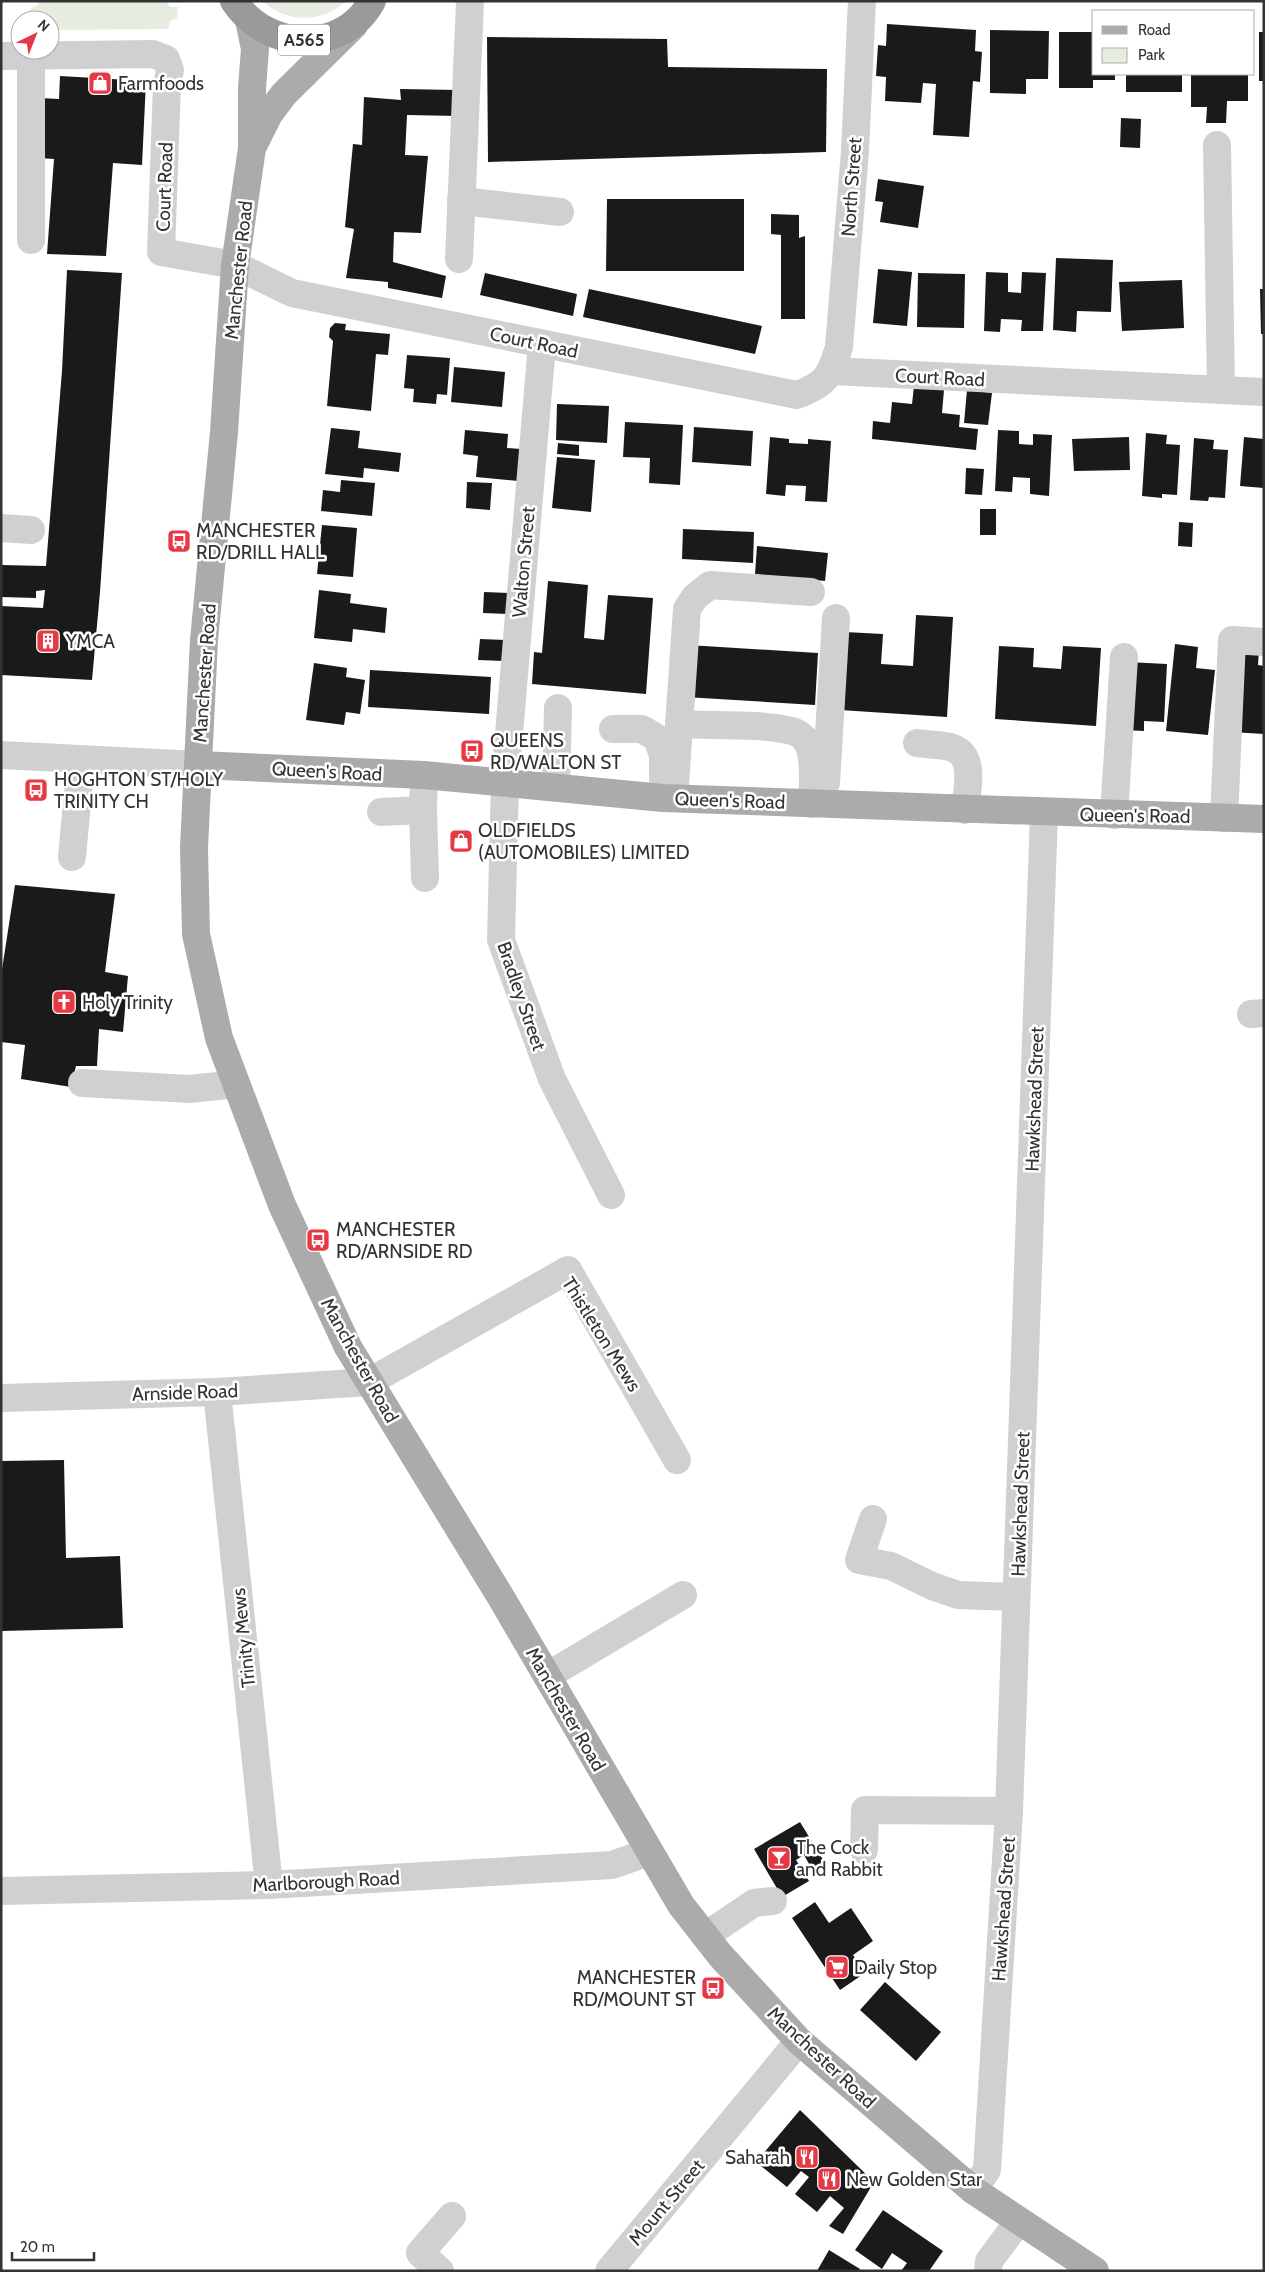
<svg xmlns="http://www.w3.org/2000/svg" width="1265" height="2272" font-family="Cabin,sans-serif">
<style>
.green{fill:#e6ecdf}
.building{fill:#1a1a1a}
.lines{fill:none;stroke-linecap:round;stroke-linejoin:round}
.minor{stroke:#d0d0d0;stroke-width:28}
.major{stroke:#ababab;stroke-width:28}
.highway{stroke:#9a9a9a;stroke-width:28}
.labels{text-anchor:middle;stroke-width:5;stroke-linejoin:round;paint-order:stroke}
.shield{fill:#fff;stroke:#707070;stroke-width:1}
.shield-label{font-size:18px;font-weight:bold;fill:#333}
.poi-label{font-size:19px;fill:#333;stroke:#fff;text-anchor:start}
.street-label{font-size:19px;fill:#333;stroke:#fff}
</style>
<rect width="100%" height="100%" fill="#fff"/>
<g class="green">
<polygon points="38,1 166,1 170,7 178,7 177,18 170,21 168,29 50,30 50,20 30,20 31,8 38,5"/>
<path d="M 263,1 L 346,1 C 322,23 287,24 263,1 Z"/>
</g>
<g class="building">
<polygon points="887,24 976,30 975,51 982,52 980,82 973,81 969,137 933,135 936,84 923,83 921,103 885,101 886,77 876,76 878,45 886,46"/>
<polygon points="990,30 1049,31 1048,79 1026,79 1026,94 990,93"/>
<polygon points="1059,32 1094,32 1094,74 1115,74 1115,80 1093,80 1093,88 1059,88"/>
<rect x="1259" y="32" width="5" height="49"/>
<polygon points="487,37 667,39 668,67 827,69 826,152 488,162"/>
<rect x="1126" y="74" width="56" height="18"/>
<polygon points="1191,74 1248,74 1248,101 1227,101 1226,123 1206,123 1207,107 1191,107"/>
<polygon points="60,76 146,81 142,165 113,163 106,256 47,254 54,159 38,158 40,98 59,99"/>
<polygon points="400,89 458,90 458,116 407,115 405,155 428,156 421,233 394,232 393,262 446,276 442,298 388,288 388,282 346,278 354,229 345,227 353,144 362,145 364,97 401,100"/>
<polygon points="1121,118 1141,119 1140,148 1120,147"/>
<polygon points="878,179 924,186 918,228 880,222 883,202 875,201"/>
<polygon points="607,199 744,199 744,271 606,271"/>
<polygon points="771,214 799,215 799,238 805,236 805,319 781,319 781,235 771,234"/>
<polygon points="1056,258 1113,260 1111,312 1077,311 1076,332 1053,330"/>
<polygon points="878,269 912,272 907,326 873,323"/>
<polygon points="67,270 122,273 100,592 92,680 1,675 1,606 43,608 45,590 36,591 36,598 1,597 1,565 46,566 62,371"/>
<polygon points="986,272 1008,273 1008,292 1021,293 1022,272 1046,273 1043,331 1021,331 1022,320 1001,319 1000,332 984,331"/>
<polygon points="485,273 577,294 573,316 480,295"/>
<polygon points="918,273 965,274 964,328 917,327"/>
<polygon points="1182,280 1184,328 1122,331 1119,282"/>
<polygon points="589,289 762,326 755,354 583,317"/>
<polygon points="1260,289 1264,289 1264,334 1261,334"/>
<polygon points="335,323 346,324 345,330 390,334 388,355 376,354 371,411 327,406 333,341 329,337 330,328"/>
<polygon points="407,355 450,358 447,395 437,394 436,404 413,402 414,389 404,388"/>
<polygon points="454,367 505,372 502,407 451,402"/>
<polygon points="914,386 944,390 942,413 960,415 959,427 978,429 976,450 872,439 873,421 890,423 892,402 912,404"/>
<polygon points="967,390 992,393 988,425 964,423"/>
<polygon points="557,404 609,406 607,443 556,440"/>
<polygon points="625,422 683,425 680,485 649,483 650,458 623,457"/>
<polygon points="694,427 753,431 751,466 692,462"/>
<polygon points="331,428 360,431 358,448 401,453 399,472 364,468 363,478 325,474"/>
<polygon points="465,430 508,434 507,448 521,449 518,481 476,477 478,456 463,454"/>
<polygon points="998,430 1019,431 1019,444 1033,445 1033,434 1052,435 1049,496 1030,494 1030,478 1013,477 1012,492 995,491"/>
<polygon points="1146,433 1167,435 1166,444 1180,445 1177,495 1162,494 1162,498 1142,496"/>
<polygon points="770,437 789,439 789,443 808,444 808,439 831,441 827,502 805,501 806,486 786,485 785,496 766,494"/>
<polygon points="1129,437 1130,470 1074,471 1072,439"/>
<polygon points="1244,437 1264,439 1264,488 1240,486"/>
<polygon points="1194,438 1214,440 1213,449 1228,450 1225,498 1209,497 1208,501 1190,500"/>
<polygon points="558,443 579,445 579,456 557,454"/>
<polygon points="557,457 595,460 591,512 552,508"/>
<polygon points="966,468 984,469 982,495 965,494"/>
<polygon points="341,480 375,483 372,516 321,511 323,490 340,492"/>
<polygon points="467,482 492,483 490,510 466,508"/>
<rect x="980" y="509" width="16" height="26"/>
<polygon points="1179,522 1193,523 1192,547 1178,546"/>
<polygon points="322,525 357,528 353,577 317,574"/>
<polygon points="683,529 754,532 753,563 682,559"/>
<polygon points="757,546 828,553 825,581 755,574"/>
<polygon points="548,581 588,585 584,638 604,640 608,595 653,598 646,694 532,684 534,652 542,653"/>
<polygon points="319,590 351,594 350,603 387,608 385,633 353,629 352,642 314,638"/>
<polygon points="484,592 509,593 508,614 483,613"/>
<polygon points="916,615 953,617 947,717 840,710 845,632 883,634 881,664 913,666"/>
<polygon points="480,639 506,640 504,661 478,660"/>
<polygon points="1175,644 1198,647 1196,668 1215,670 1208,735 1166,731"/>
<polygon points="688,645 818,653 815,705 685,697"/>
<polygon points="999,646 1034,648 1033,667 1061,669 1063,646 1101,648 1096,726 995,719"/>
<polygon points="1238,647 1259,649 1258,665 1264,666 1264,734 1231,732"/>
<polygon points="1127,662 1167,664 1164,722 1144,721 1144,731 1123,730"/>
<polygon points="314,663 347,668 346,677 365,680 360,714 346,712 344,725 306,720"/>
<polygon points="370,670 491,677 489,714 368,707"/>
<polygon points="15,885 115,894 105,972 128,976 123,1032 99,1029 97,1066 76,1066 71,1087 21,1079 25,1045 1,1042 1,976"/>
<polygon points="64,1460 66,1558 120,1556 123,1628 1,1631 1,1461"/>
<polygon points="800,1822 825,1863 813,1871 804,1855 796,1860 809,1881 782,1897 754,1849"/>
<polygon points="815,1902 829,1923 851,1908 873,1941 853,1955 865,1973 840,1990 792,1918"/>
<polygon points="885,1982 941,2032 916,2061 860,2010"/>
<polygon points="800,2110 874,2182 843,2234 829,2226 844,2208 830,2196 817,2212 795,2194 809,2177 801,2171 787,2187 756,2162"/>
<polygon points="883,2210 943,2251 929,2271 901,2271 907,2263 892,2253 882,2269 855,2250"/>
<polygon points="829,2250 860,2269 859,2271 817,2271"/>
</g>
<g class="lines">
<g class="minor">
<path d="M 1,56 L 153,54 L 166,59 L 170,70 L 167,85 L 161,252 L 235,265 L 292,293 L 797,395 C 826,384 830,377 839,347 L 855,151 L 862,1"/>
<polyline points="31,56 31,240"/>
<polyline points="1217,145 1221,390"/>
<polyline points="461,201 560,212"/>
<polyline points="459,259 470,1"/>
<polyline points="542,344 505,781 501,940 552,1079 611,1195"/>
<polyline points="832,371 1264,392"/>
<polyline points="1,528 31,530"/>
<path d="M 679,724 C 712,726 761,723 792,731 C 799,733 806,739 809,746 C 815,761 813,787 812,804"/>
<polyline points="613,729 642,729 657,738 663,755 663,779"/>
<path d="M 917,743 C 928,745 943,744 953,748 C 976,757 967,790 965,810"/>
<polyline points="1,755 198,765"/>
<polyline points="424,775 423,810 425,878"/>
<polyline points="826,783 836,618"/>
<polyline points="556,786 558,708"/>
<polyline points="674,798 687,609 695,597 710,585 811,592"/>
<polyline points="381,812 423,810"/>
<polyline points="1114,815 1124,657"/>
<polyline points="1224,818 1232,640 1264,642"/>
<polyline points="72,857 81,759"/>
<polyline points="1251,1014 1264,1013"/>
<polyline points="82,1083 190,1089 236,1084"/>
<polyline points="217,1392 269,1885"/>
<polyline points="1,1398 217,1392 369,1382 568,1270 677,1460"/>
<polyline points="873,1519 859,1560 891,1566 932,1586 958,1595 1016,1597"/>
<polyline points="547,1676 683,1595"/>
<polyline points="864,1850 865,1810 1009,1811"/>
<polyline points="1,1891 269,1885 612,1865 649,1852"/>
<polyline points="705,1936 754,1903 773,1901"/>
<polyline points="973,2190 987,2170 1009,1811 1044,813"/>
<polyline points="440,2271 420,2253 452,2216"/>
<polyline points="609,2271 799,2041"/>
<polyline points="988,2271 989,2261 1018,2222"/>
</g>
<g class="major">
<polyline points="249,20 255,49 252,88 252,148 235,265 224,432 204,640 194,848 196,934 219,1038 282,1205 348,1347 502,1599 681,1905 720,1955 799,2041 973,2190 1095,2271"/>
<polyline points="254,144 269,114 284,94 354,25"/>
<polyline points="198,765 424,775 663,798 1264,819"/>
</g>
<path class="highway" d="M 234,1 C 266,51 343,55 372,1"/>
</g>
<defs>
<g id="shop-square" transform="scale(1.25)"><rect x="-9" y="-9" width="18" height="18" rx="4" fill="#e63946" stroke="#fff"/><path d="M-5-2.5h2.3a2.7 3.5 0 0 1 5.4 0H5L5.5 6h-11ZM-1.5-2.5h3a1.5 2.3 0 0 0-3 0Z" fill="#fff"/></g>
<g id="bus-square" transform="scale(1.25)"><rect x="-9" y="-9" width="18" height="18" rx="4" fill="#e63946" stroke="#fff"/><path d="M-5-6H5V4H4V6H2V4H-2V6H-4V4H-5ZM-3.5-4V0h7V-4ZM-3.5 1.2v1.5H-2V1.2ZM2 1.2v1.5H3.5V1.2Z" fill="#fff"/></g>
<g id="building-square" transform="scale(1.25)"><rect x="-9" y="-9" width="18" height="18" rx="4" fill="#e63946" stroke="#fff"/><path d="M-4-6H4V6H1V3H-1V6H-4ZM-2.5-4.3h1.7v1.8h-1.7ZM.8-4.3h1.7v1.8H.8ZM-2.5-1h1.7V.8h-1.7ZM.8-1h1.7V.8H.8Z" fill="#fff"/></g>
<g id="church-square" transform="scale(1.25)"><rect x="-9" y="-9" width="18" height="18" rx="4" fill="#e63946" stroke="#fff"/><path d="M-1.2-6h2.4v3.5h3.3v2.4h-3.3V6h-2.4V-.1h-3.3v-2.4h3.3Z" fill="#fff"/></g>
<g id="bar-square" transform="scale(1.25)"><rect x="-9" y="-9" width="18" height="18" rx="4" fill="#e63946" stroke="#fff"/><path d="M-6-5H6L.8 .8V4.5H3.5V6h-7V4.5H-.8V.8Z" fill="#fff"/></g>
<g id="supermarket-square" transform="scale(1.25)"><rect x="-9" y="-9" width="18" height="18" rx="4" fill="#e63946" stroke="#fff"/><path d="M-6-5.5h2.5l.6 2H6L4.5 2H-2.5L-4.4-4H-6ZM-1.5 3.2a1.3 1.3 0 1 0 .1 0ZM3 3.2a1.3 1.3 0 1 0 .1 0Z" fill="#fff"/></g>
<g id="restaurant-square" transform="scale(1.25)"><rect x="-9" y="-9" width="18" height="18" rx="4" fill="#e63946" stroke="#fff"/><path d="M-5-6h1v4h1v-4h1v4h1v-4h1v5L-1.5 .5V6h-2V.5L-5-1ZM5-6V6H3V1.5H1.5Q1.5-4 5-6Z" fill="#fff"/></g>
</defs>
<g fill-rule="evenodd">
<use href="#shop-square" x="100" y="83"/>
<use href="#bus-square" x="179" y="541"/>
<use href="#building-square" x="48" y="641"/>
<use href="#bus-square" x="472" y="751"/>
<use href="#bus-square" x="36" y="790"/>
<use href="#shop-square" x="461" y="841"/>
<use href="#church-square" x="64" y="1002"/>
<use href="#bus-square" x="318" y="1240"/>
<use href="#bar-square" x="779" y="1858"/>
<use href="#supermarket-square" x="837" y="1967"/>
<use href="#bus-square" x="713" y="1988"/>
<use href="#restaurant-square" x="807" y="2157"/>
<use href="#restaurant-square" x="829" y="2179"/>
</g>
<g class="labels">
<rect class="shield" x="278" y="24.5" width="52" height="31" rx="4"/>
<g class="shield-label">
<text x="304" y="46">A565</text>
</g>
<g class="poi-label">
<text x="118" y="90">Farmfoods</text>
<text x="196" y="537">MANCHESTER<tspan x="196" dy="22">RD/DRILL HALL</tspan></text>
<text x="66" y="648">YMCA</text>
<text x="490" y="747">QUEENS<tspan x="490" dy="22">RD/WALTON ST</tspan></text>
<text x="54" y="786">HOGHTON ST/HOLY<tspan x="54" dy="22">TRINITY CH</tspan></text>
<text x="478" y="837">OLDFIELDS<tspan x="478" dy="22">(AUTOMOBILES) LIMITED</tspan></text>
<text x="82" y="1009">Holy Trinity</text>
<text x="336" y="1236">MANCHESTER<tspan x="336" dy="22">RD/ARNSIDE RD</tspan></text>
<text x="796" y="1854">The Cock<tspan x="796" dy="22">and Rabbit</tspan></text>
<text x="854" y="1974">Daily Stop</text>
<text x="696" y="1984" text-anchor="end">MANCHESTER<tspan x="696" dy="22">RD/MOUNT ST</tspan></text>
<text x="790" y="2164" text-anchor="end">Saharah</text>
<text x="846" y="2186">New Golden Star</text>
</g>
<g class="street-label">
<text transform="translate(164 187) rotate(-88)" y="7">Court Road</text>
<text transform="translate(851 187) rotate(-86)" y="7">North Street</text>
<text transform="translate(238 270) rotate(-84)" y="7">Manchester Road</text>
<text transform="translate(534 342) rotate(12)" y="7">Court Road</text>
<text transform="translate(940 377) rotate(3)" y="7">Court Road</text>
<text transform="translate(523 562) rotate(-85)" y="7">Walton Street</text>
<text transform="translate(204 673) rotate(-86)" y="7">Manchester Road</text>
<text transform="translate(327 771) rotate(3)" y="7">Queen's Road</text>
<text transform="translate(730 800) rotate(2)" y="7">Queen's Road</text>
<text transform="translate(1135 815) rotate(1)" y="7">Queen's Road</text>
<text transform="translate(522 996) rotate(71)" y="7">Bradley Street</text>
<text transform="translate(1034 1099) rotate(-88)" y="7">Hawkshead Street</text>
<text transform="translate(602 1334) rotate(58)" y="7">Thistleton Mews</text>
<text transform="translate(360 1360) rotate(61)" y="7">Manchester Road</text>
<text transform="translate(185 1392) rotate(-2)" y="7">Arnside Road</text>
<text transform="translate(1020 1504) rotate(-88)" y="7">Hawkshead Street</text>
<text transform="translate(243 1638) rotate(-96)" y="7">Trinity Mews</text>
<text transform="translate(566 1709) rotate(60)" y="7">Manchester Road</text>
<text transform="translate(326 1881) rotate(-3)" y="7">Marlborough Road</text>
<text transform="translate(1003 1909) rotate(-86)" y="7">Hawkshead Street</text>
<text transform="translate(822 2057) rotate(43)" y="7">Manchester Road</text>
<text transform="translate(666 2202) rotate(-50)" y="7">Mount Street</text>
</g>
</g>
<rect width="1265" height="2272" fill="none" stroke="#333333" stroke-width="5"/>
<rect x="1092" y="10" width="162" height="65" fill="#ffffff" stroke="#adadad"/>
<rect x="1102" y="26" width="25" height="8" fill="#ababab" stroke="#adadad"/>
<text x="1138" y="35" font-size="15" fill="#333333">Road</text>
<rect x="1102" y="48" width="25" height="15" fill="#e6ecdf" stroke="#adadad"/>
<text x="1138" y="60" font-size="15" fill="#333333">Park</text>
<g transform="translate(35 35) rotate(43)"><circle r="24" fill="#ffffff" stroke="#adadad"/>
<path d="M0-4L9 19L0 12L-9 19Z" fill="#e63946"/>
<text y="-8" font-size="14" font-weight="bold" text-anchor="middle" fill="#333333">N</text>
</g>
<path d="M12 2252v8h82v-8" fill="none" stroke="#333333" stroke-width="2.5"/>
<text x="20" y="2252" font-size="15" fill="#333333" stroke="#ffffff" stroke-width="4" paint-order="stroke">20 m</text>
</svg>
